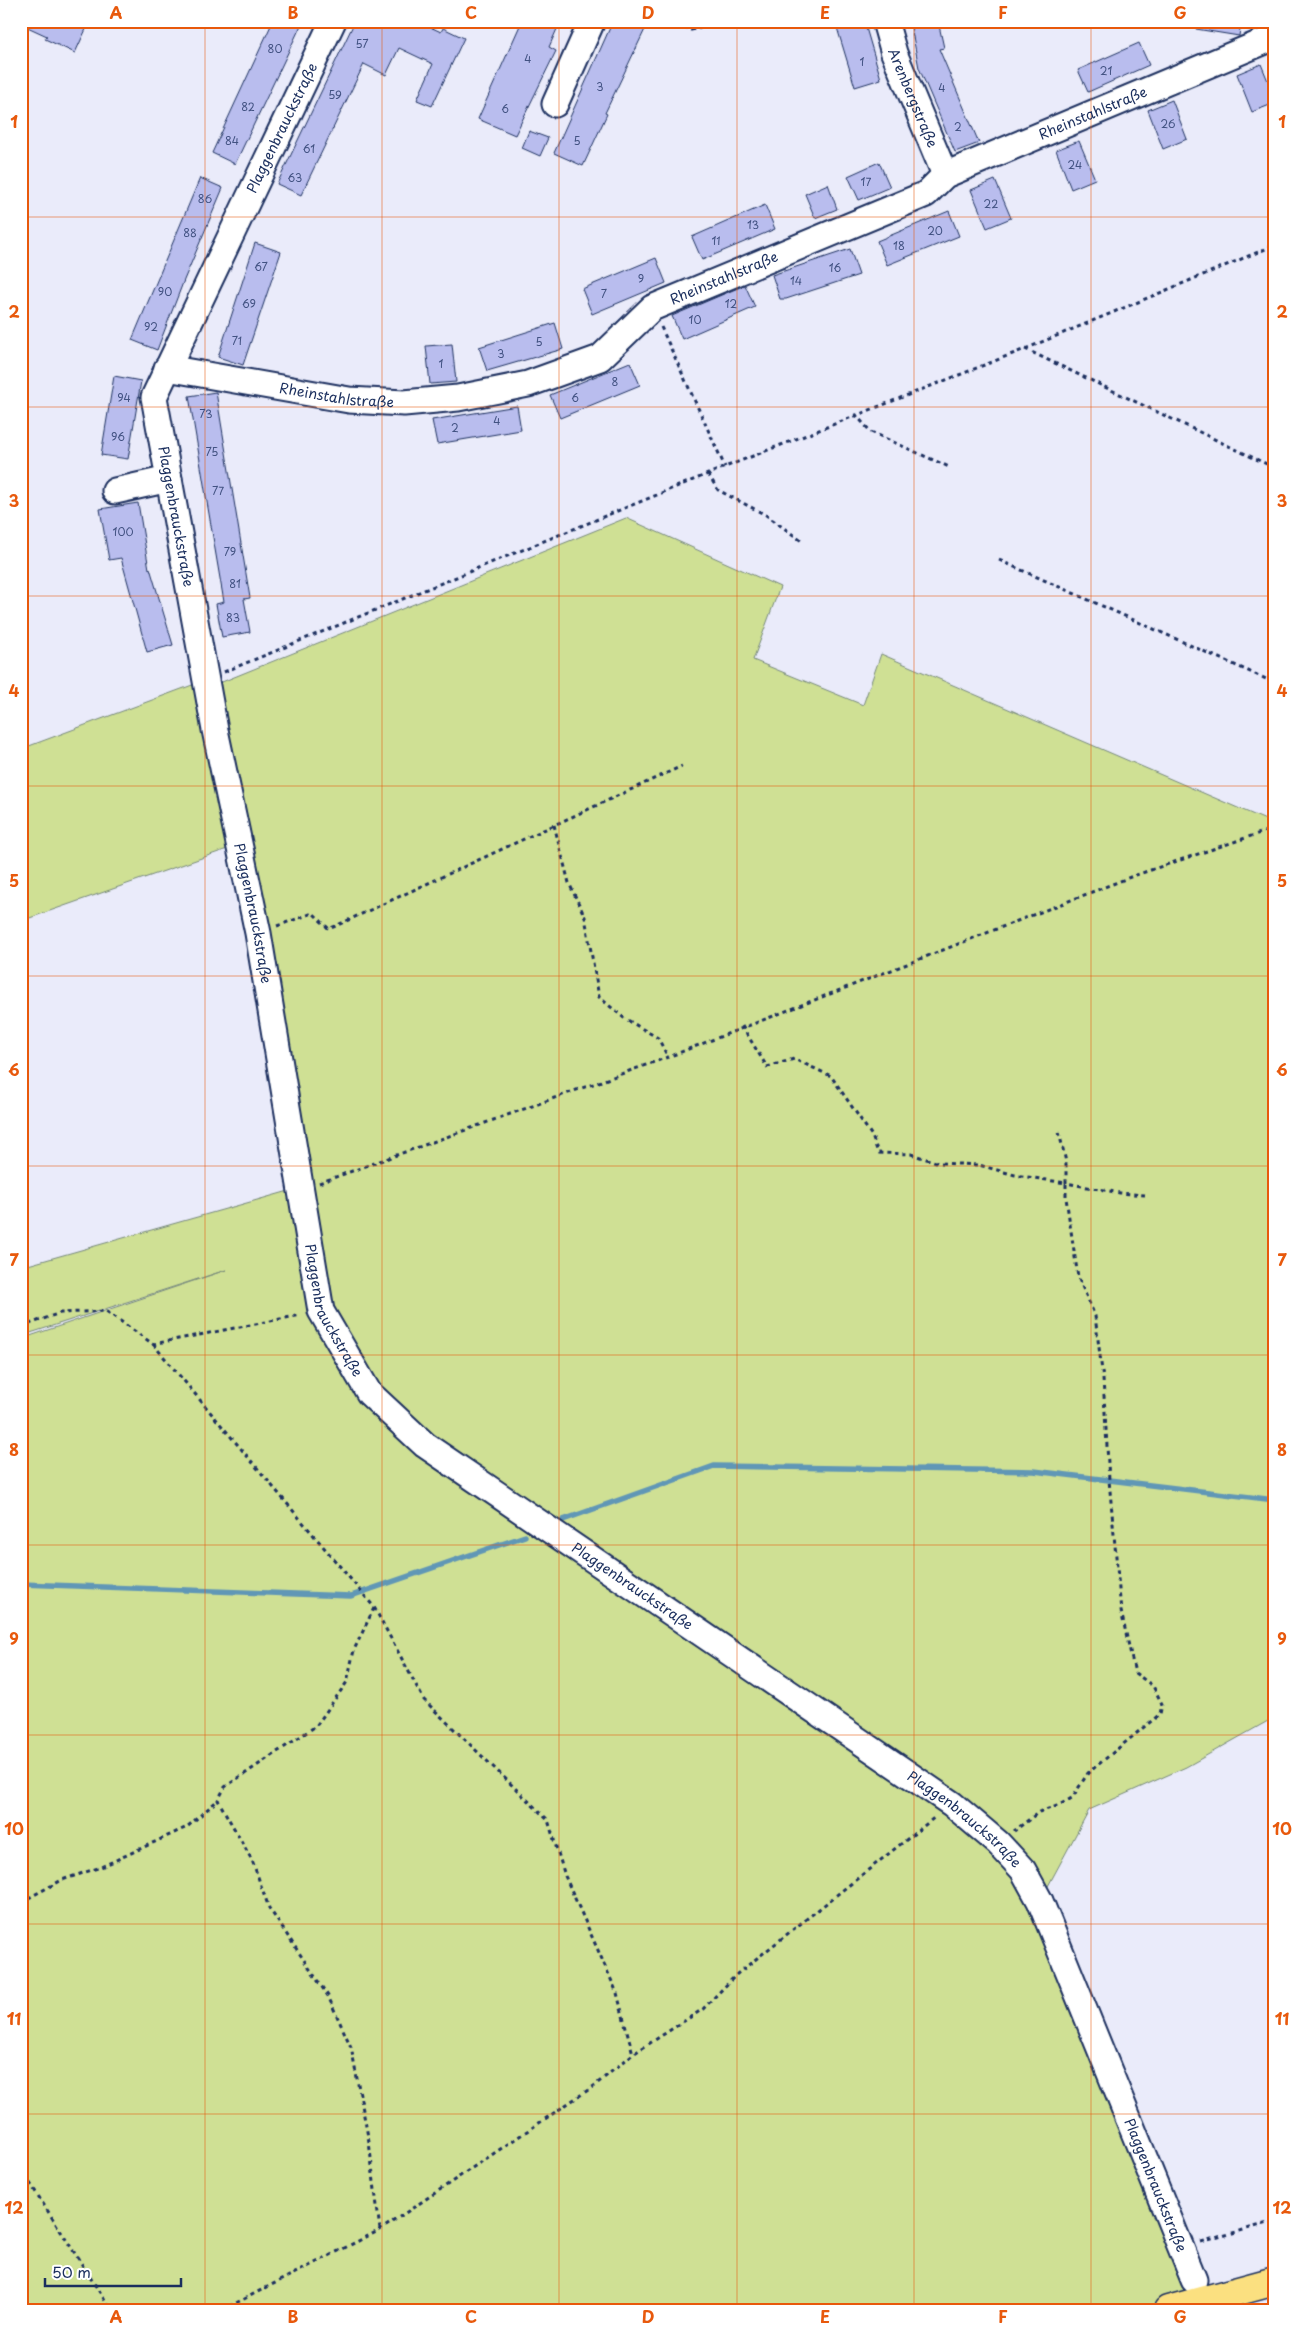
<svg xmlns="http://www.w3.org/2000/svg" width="1296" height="2331" font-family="'Playpen Sans',sans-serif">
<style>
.green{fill:#cfe094;stroke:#758879}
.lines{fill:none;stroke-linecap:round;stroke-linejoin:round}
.stream{stroke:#6197b6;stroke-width:5.5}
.building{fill:#b9bdee;stroke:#1b2f5e}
.minor-casing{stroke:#1b2f5e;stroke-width:29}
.highway-casing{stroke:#1b2f5e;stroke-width:31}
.path{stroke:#1b2f5e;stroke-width:3;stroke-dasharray:4 4;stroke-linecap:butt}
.minor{stroke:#fff;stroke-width:25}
.highway{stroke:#fbe080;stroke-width:28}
.grid{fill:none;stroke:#e8590c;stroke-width:1;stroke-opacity:0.55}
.labels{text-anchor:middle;stroke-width:4;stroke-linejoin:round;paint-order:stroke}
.number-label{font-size:11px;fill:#425282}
.street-label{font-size:14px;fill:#1b2f5e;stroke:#fff}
.neatline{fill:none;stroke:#e8590c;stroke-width:2}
.grid-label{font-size:16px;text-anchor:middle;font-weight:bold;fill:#e8590c}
</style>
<rect width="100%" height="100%" fill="#eaebfa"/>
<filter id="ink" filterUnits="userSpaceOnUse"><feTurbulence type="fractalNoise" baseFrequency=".02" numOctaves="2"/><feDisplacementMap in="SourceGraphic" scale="10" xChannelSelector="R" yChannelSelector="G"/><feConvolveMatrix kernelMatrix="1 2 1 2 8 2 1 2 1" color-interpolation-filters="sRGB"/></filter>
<g filter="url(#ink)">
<polygon class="green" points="626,518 780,587 753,660 863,705 881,654 1275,824 1275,1717 1186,1767 1089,1810 1040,1901 1206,2310 21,2310 21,1339 226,1270 21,1336 21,1267 296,1189 233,847 21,921 21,749 195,684 217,684"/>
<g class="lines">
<g class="stream">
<polyline points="563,1520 714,1466 1034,1471 1275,1500"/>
<polyline points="21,1584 351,1596 525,1536"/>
</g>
</g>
<g class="building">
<polygon points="21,21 75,21 87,27 75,53 45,39 47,36 21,24"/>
<polygon points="273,21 303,21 235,164 212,153"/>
<polygon points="355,21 417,21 441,32 443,28 464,38 432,106 417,100 433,64 399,48 386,75 364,64 301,195 277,184"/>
<polygon points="522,21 557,21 554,28 557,29 549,47 556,51 515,135 478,119"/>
<polygon points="613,21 649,21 605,113 607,114 583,166 554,153"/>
<polygon points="835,21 864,21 881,79 855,87"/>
<polygon points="910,21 938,21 944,48 939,49 979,143 955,152 919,68"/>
<polygon points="1196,21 1241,21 1239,36 1196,29"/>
<polygon points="1139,43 1149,65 1088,92 1078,70"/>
<polygon points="1261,64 1275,98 1275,103 1252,112 1237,74"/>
<polygon points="1172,100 1187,139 1163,149 1148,110"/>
<polygon points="529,131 548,138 540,156 522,148"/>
<polygon points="1079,141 1095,179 1071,189 1056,150"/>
<polygon points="879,162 890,187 859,200 848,176"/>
<polygon points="200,178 223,188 184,280 157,350 132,340"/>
<polygon points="995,180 1011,218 987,228 971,190"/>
<polygon points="828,184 837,209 815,218 805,194"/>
<polygon points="765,205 775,229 702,260 692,237"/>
<polygon points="949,211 959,236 887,265 877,241"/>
<polygon points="255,243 281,252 243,365 218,357"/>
<polygon points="850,249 859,275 786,299 780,299 772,275"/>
<polygon points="656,258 666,283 592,314 582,289"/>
<polygon points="745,285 755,307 682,339 672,316"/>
<polygon points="555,323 563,349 487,371 479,347"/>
<polygon points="452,344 456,382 430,384 426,346"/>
<polygon points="630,362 640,385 560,418 550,395"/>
<polygon points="114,376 141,381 128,459 101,455"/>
<polygon points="216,392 250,598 244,599 250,632 222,637 216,604 224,602 189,396"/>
<polygon points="517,406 521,430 437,444 432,420"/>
<polygon points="138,503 149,569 150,568 173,645 147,652 121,558 109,560 100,509"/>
</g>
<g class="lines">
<g class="minor-casing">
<g id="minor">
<path id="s1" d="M 333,21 L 154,397 L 215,730 L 258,933 L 321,1311 L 369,1393 L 425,1445 L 952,1804 L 998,1843 L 1023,1870 L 1040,1901 L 1194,2280"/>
<path id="s2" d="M 885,21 L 894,53 L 945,175"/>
<polyline points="555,104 592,21"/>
<path id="s3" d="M 167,368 L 349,400 L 404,403 L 458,398 L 528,384 L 600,358 L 652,308 L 926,194 L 945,175 L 1275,37"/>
<polyline points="115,491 169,479"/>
</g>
</g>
<g class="highway-casing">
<polyline id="highway" points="1168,2310 1275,2281"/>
</g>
<g class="path">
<polyline points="668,21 691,30 727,21"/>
<polyline points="661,327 725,467"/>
<polyline points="1025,349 1275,468"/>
<polyline points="855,414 871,432 949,467"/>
<polyline points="708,474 718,490 766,515 803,542"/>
<polyline points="999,560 1275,683"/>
<polyline points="224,672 725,467 1025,349 1275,245"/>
<polyline points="554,825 569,883 585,917 599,997 624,1018 658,1038 668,1057"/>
<polyline points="277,926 313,913 329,929 682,766"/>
<polyline points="742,1026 767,1067 794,1059 831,1076 872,1136 878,1153 911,1154 939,1163 979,1165 1015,1175 1066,1183 1066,1198 1078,1277 1095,1316 1103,1379 1109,1480 1121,1611 1135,1673 1153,1686 1162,1704 1160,1714 1088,1773 1072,1798 1057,1806 1039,1812 1014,1831"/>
<polyline points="1059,1132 1066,1162 1066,1183 1120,1193 1145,1195"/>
<polyline points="319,1183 668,1057 1133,876 1275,828"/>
<polyline points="21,1327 60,1313 106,1311 153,1344 301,1315"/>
<polyline points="153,1344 374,1607 424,1700 548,1820 565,1876 617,1993 633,2054"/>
<polyline points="374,1608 354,1650 347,1682 316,1726 225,1787 218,1800 252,1860 269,1908 328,1996 351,2047 369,2142 380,2230"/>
<polyline points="21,1902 62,1880 101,1867 187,1827 218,1800"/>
<polyline points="21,2169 111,2310"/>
<polyline points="1201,2242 1275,2221"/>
<polyline points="222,2310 380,2230 594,2086 633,2054 703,2009 737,1974 935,1817"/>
</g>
<use href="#minor" class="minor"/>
<use href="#highway" class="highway"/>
</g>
</g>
<path class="grid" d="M 205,21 L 205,2310M 382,21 L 382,2310M 559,21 L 559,2310M 737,21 L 737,2310M 914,21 L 914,2310M 1091,21 L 1091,2310M 21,217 L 1275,217M 21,407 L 1275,407M 21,596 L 1275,596M 21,786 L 1275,786M 21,976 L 1275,976M 21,1166 L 1275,1166M 21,1355 L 1275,1355M 21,1545 L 1275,1545M 21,1735 L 1275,1735M 21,1924 L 1275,1924M 21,2114 L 1275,2114"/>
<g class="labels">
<g class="number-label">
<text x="362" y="48">57</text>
<text x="275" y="53">80</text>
<text x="528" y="63">4</text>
<text x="862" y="66">1</text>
<text x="1106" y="75">21</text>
<text x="600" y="91">3</text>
<text x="942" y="92">4</text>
<text x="335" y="99">59</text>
<text x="248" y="111">82</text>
<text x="505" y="113">6</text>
<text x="1168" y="128">26</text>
<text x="958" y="131">2</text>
<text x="232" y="145">84</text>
<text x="577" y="145">5</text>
<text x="309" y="153">61</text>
<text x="1075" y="169">24</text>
<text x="295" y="182">63</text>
<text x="866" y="186">17</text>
<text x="205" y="203">86</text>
<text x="991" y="208">22</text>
<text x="753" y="229">13</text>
<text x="935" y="235">20</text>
<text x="190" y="237">88</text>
<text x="716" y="245">11</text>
<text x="899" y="250">18</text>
<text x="261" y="271">67</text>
<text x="835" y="272">16</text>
<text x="641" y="283">9</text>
<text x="796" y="285">14</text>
<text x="165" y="296">90</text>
<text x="604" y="298">7</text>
<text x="249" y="308">69</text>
<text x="731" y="308">12</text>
<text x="695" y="324">10</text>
<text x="151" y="331">92</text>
<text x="237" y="345">71</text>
<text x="539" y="346">5</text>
<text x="501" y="358">3</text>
<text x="441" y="368">1</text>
<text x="615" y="386">8</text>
<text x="124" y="402">94</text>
<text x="575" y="402">6</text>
<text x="206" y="418">73</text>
<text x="497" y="425">4</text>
<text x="455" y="432">2</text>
<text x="118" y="441">96</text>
<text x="212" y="456">75</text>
<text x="218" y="495">77</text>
<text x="123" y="536">100</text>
<text x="230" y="556">79</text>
<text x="235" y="588">81</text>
<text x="233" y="622">83</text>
</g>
<g class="street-label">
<text dy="5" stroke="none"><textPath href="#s2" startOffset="82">Arenbergstraße</textPath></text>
<text dy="5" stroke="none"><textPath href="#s3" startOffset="998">Rheinstahlstraße</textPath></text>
<text transform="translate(282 128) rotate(-64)" y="5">Plaggenbrauckstraße</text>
<text dy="5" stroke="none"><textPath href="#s3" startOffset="592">Rheinstahlstraße</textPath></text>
<text dy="5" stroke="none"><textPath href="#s3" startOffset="172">Rheinstahlstraße</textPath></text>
<text dy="5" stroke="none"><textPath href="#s1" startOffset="538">Plaggenbrauckstraße</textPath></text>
<text dy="5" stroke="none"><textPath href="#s1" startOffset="942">Plaggenbrauckstraße</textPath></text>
<text dy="5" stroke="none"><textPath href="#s1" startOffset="1349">Plaggenbrauckstraße</textPath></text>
<text dy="5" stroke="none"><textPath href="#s1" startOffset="1768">Plaggenbrauckstraße</textPath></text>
<text dy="5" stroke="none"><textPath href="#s1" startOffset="2174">Plaggenbrauckstraße</textPath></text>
<text dy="5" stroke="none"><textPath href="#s1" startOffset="2594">Plaggenbrauckstraße</textPath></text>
</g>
</g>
<rect width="1296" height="2331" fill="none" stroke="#fff" stroke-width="55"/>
<path d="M45 2278v8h136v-8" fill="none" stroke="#1b2f5e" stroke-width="2.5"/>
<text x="52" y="2278" font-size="15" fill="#1b2f5e" stroke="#ffffff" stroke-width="4" paint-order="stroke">50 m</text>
<rect x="28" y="28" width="1240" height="2276" class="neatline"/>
<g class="grid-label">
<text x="116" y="19">A</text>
<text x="293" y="19">B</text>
<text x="471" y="19">C</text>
<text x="648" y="19">D</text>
<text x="825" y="19">E</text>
<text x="1003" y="19">F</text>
<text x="1180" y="19">G</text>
<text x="14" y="128">1</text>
<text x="1282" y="128">1</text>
<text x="14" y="318">2</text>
<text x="1282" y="318">2</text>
<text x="14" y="507">3</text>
<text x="1282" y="507">3</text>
<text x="14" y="697">4</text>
<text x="1282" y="697">4</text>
<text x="14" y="887">5</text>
<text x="1282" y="887">5</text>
<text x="14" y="1076">6</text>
<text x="1282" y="1076">6</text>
<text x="14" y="1266">7</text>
<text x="1282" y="1266">7</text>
<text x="14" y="1456">8</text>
<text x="1282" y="1456">8</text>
<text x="14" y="1645">9</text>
<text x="1282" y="1645">9</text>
<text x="14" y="1835">10</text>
<text x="1282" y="1835">10</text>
<text x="14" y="2025">11</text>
<text x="1282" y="2025">11</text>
<text x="14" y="2214">12</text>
<text x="1282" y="2214">12</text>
<text x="116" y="2323">A</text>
<text x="293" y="2323">B</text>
<text x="471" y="2323">C</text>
<text x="648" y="2323">D</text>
<text x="825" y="2323">E</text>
<text x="1003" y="2323">F</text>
<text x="1180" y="2323">G</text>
</g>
</svg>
